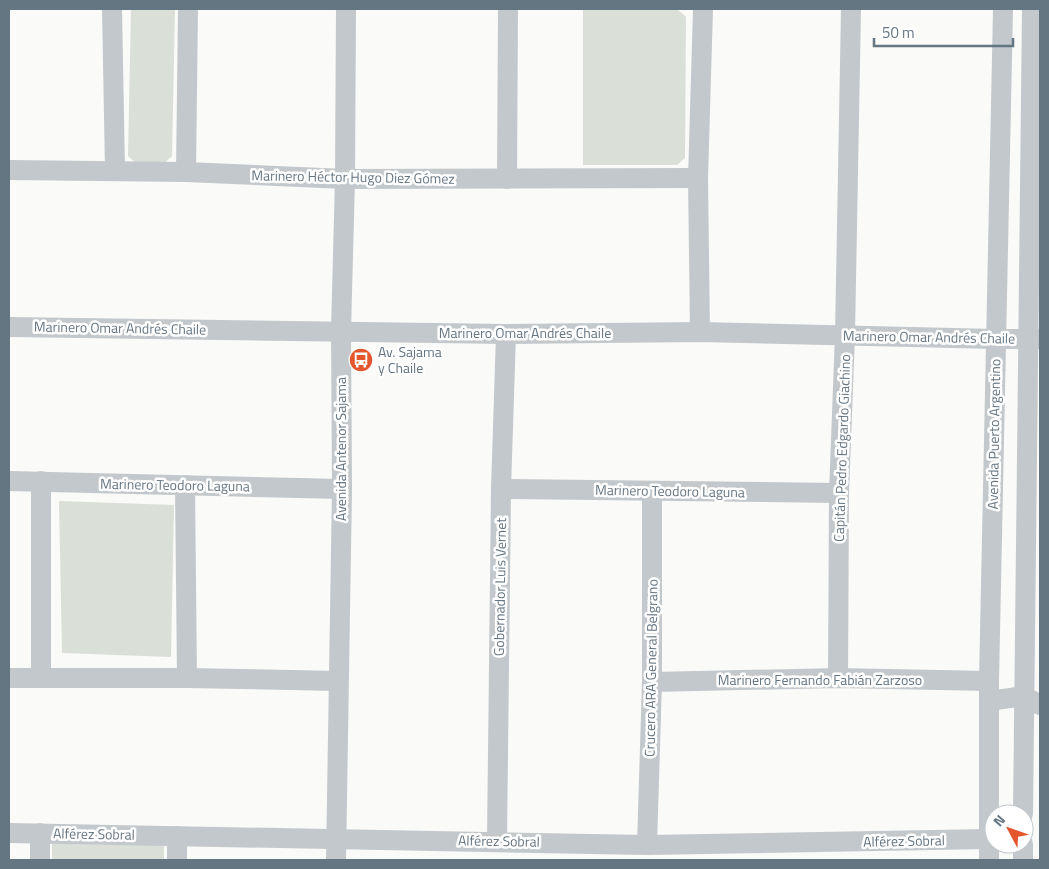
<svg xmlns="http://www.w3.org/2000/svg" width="1049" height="869" font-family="'Titillium Web',sans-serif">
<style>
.green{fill:#dadfd7}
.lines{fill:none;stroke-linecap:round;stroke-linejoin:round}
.minor{stroke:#c3c8cc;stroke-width:20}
.labels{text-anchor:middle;stroke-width:5;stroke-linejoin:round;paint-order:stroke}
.street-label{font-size:14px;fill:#657683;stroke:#fff}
.poi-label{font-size:14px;fill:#657683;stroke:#fff;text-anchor:start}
</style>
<rect width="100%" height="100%" fill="#fafaf8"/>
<g class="green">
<polygon points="131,9 175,9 172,156 163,164 137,164 128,156"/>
<polygon points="583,9 678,10 686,17 685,158 677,165 583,165"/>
<polygon points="59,501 174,505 171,657 62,653"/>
<polygon points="52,844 164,845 164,860 52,860"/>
</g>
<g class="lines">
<g class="minor">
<polyline points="112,9 115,170"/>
<polyline points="9,170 186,172 345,179 698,178"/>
<polyline points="186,172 188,9"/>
<polyline points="507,179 508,9"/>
<polyline points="9,327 506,334 700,332 996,339 1040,339"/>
<polyline points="700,332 698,178 703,9"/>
<polyline points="9,481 342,489"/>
<polyline points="41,481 41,678"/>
<polyline points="185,485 187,678"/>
<polyline points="501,489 839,493"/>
<polyline points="9,678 187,678 338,681"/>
<polyline points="838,678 839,493 845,335 851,9"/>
<polyline points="652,682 838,678 989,681"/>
<polyline points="989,701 1024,696 1040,705"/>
<polyline points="1023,814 1032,9"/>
<polyline points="9,833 647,845 990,839"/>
<polyline points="177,836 177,860"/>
<polyline points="497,841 501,489 506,334"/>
<polyline points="647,845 652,682 652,491"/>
<polyline points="40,860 40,833"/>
<polyline points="336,860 342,489 341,331 345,179 346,9"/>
<polyline points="989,860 989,681 1003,9"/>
<polyline points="1023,860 1023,844"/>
</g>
</g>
<defs>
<g id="bus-disc" transform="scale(1.25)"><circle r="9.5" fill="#e4572e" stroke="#fff"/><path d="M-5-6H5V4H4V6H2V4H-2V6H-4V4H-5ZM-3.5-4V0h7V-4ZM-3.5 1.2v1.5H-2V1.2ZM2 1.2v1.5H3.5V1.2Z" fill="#fff"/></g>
</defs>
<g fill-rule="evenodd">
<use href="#bus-disc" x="361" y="360"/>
</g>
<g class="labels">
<g class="street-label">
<text transform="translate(353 177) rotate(1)" y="5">Marinero Héctor Hugo Diez Gómez</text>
<text transform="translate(120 328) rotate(1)" y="5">Marinero Omar Andrés Chaile</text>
<text x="525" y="338">Marinero Omar Andrés Chaile</text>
<text transform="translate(929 337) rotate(1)" y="5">Marinero Omar Andrés Chaile</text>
<text transform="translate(994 434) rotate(-89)" y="5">Avenida Puerto Argentino</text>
<text transform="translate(842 448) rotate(-88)" y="5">Capitán Pedro Edgardo Giachino</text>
<text transform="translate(341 449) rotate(-90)" y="5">Avenida Antenor Sajama</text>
<text transform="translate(175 485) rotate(1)" y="5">Marinero Teodoro Laguna</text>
<text transform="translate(670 491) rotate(1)" y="5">Marinero Teodoro Laguna</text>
<text transform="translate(500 587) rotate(-89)" y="5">Gobernador Luis Vernet</text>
<text transform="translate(651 668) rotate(-89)" y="5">Crucero ARA General Belgrano</text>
<text x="820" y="685">Marinero Fernando Fabián Zarzoso</text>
<text transform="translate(94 834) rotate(1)" y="5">Alférez Sobral</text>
<text transform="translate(499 841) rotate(1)" y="5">Alférez Sobral</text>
<text transform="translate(904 841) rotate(-1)" y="5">Alférez Sobral</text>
</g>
<g class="poi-label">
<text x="378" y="357">Av. Sajama<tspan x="378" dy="16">y Chaile</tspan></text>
</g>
</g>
<rect width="1049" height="869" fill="none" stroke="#657683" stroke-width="20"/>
<g transform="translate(1009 829) rotate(311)"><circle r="24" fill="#ffffff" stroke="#c1c8cd"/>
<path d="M0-4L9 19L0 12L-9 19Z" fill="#e4572e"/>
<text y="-8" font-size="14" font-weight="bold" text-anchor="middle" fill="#657683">N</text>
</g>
<path d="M874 38v8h139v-8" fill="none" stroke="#657683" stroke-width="2.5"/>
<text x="882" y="38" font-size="15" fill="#657683" stroke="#ffffff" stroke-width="4" paint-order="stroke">50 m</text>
</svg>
